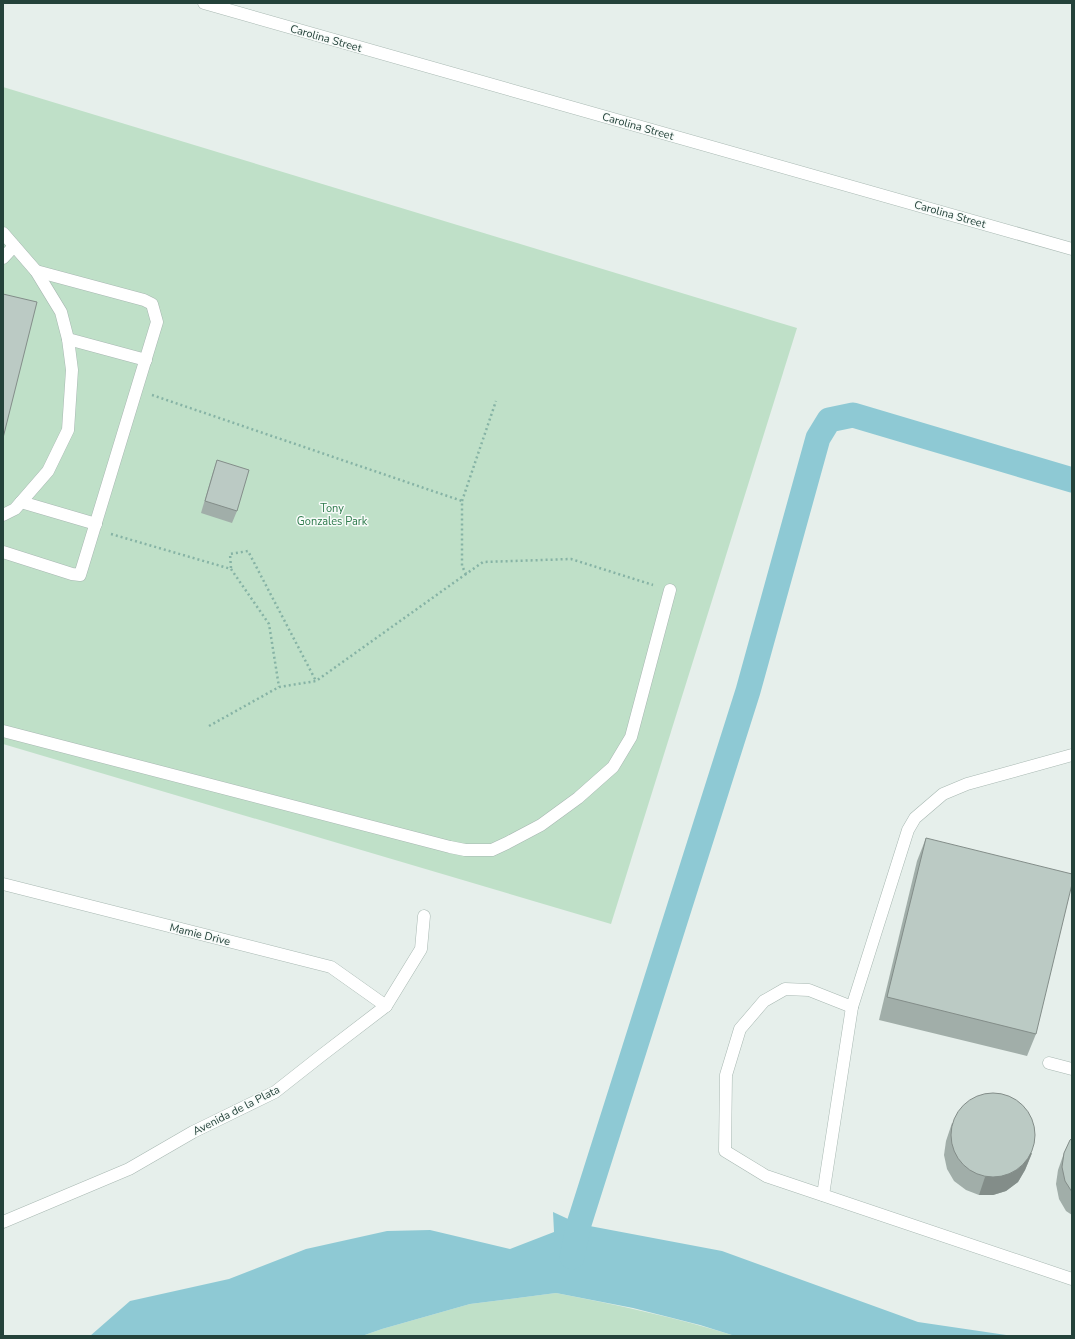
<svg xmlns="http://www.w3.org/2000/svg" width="1075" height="1339" font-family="'Nunito Sans',sans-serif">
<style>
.green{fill:#bfe0c8}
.water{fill:#8ec9d4}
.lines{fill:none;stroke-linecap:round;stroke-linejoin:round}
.canal{stroke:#8ec9d4;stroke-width:25}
.lane-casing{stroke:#a8b8b2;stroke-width:13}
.street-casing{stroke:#a8b8b2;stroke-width:13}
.path{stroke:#86b3a5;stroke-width:2.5;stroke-dasharray:2 3;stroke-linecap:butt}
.lane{stroke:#fff;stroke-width:12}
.street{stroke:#fff;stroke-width:12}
.wall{fill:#a1aea9}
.shaded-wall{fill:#838d89}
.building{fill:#bbcac4;stroke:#838d89}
.labels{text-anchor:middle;stroke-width:3;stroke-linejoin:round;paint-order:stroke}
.street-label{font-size:11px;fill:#24423a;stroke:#f7fbf9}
.park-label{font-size:11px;fill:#2d7a4b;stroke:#f7fbf9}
</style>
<rect width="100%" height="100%" fill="#e6efeb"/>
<g class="green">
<polygon points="3,87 797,328 611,924 3,744"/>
<path d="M 556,1293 C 616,1305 676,1317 735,1336 L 362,1336 L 382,1329 L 470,1304 Z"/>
</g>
<polygon class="water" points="553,1212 579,1224 722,1251 918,1322 1013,1336 735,1336 700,1325 633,1308 556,1293 470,1304 382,1329 362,1336 90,1336 130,1301 229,1279 306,1249 387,1231 430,1230 510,1249 554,1232"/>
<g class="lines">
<polyline class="canal" points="572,1257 579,1224 748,691 818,438 829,420 853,415 1072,480"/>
<g class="lane-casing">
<g id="lane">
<polyline points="3,258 14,246"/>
<polyline points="68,339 146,360"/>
<polyline points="21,502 96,524"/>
<polyline points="3,552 72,574 80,575 157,322 152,304 144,300 36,271"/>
<polyline points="3,731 450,847 465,850 492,850 507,843 541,825 578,798 613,767 631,737 670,590"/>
<polyline points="1072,755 967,784 943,794 915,818 908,830 852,1007 809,990 785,989 764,1001 740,1029 726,1075 725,1151 766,1176 1072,1279"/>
<polyline points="1049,1063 1072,1069"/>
<polyline points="823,1195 852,1007"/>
</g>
</g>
<g class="street-casing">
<g id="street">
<polyline points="204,3 1072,249"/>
<polyline points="3,233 36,271 61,312 68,339 72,370 68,430 48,471 15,509 3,515"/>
<polyline points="3,884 331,967 386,1006"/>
<polyline points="3,1222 129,1169 193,1132 275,1092 322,1055 386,1006 421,949 424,916"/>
</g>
</g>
<g class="path">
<polyline points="152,395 462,501 462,566 466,574 483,562 571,559 653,585"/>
<polyline points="462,501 496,401"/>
<polyline points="111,534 231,569 269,624 279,687"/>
<polyline points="231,568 230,554 248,551 316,681"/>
<polyline points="209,726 279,687 316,681 466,574"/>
</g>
<use href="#lane" class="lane"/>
<use href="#street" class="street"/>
</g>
<g class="wall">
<polygon points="217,460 237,511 232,523 201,513 213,472"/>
<polygon points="926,838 1036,1034 1027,1056 879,1020 917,861"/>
<polygon points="952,1123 1032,1153 1025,1170 1018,1182 1006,1191 993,1195 979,1195 966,1190 954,1181 947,1169 944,1155 946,1141"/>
<polygon points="1072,1138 1072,1215 1066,1211 1059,1199 1056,1184 1058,1170 1064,1153"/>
</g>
<polygon class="shaded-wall" points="1032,1153 1025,1170 1018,1182 1006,1191 993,1195 979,1195 985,1177"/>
<g class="building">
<polygon points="3,294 37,302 3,438"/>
<polygon points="217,460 249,470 237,511 205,501"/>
<polygon points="926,838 1072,874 1072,884 1036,1034 887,997"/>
<circle cx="993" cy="1135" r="42"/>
<polygon points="1072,1138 1072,1192 1065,1181 1062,1167 1064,1153 1070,1140"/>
</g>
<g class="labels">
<g class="street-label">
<text transform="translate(326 38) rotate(16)" y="4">Carolina Street</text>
<text transform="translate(638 126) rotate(16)" y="4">Carolina Street</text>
<text transform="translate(950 214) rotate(16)" y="4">Carolina Street</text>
<text transform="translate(200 934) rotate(14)" y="4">Mamie Drive</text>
<text transform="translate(236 1110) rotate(-27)" y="4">Avenida de la Plata</text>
</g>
<g class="park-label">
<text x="332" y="512">Tony<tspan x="332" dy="13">Gonzales Park</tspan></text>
</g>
</g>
<rect width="1075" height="1339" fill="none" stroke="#24423a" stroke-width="8"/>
</svg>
